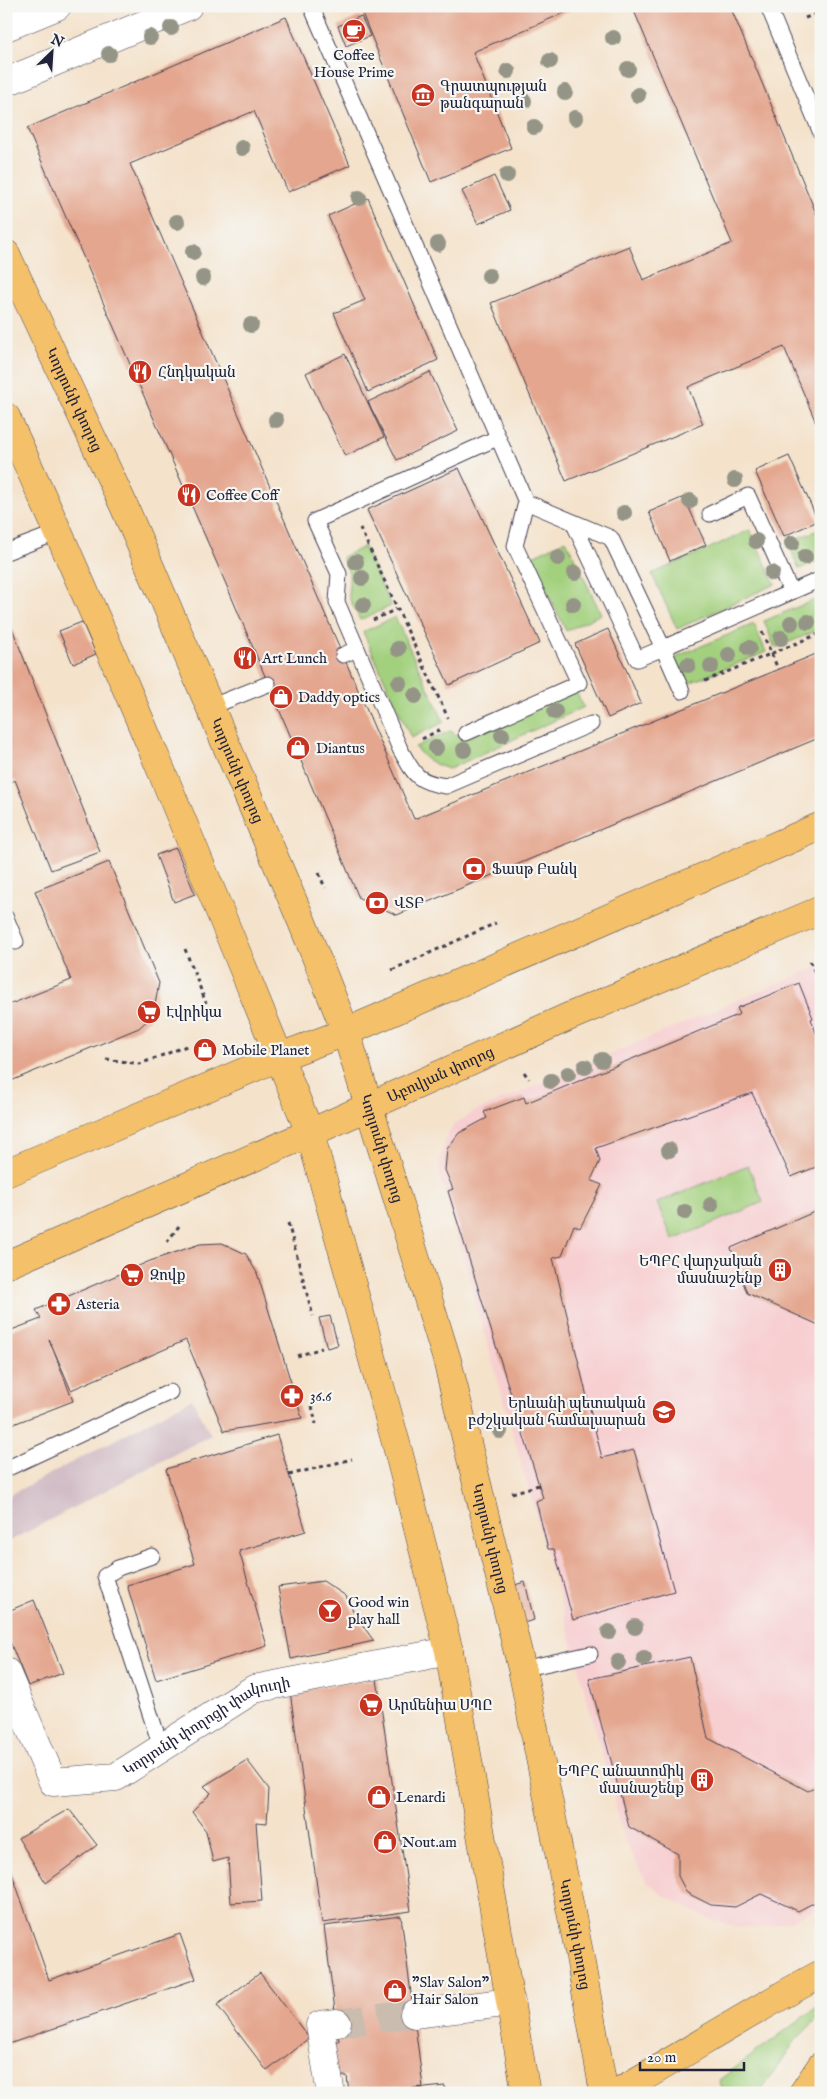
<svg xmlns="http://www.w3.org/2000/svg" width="827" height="2099" font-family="'IM FELL English','Noto Serif Armenian',serif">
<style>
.built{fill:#f7cfd1}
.industrial{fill:#d2bdc6}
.green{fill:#a2d07d;stroke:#62795c}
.building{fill:#e4a68e}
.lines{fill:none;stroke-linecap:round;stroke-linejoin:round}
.minor-tunnel{stroke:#cabcae;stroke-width:28;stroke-dasharray:28 14;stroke-linecap:butt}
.service-casing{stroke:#423f51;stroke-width:17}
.minor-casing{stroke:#423f51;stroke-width:29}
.tertiary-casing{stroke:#423f51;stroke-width:29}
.primary-casing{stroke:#423f51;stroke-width:29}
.trunk-casing{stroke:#423f51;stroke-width:29}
.path{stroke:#423f51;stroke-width:3;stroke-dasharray:4 4;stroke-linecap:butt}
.service{stroke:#fff;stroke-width:15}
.minor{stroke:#fff;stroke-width:28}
.tertiary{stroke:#fff;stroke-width:28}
.primary{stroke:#f4c16b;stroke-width:28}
.trunk{stroke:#f4c16b;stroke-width:28}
.tree{fill:#959587}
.labels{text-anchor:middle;stroke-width:4.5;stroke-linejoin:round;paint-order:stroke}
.poi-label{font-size:15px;fill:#22223b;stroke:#f6f6f2;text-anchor:start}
.street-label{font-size:15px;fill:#22223b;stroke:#f6f6f2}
</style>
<rect width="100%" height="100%" fill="#f6f6f2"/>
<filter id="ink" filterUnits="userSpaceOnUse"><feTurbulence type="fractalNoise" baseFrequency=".02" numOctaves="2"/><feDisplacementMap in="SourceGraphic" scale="10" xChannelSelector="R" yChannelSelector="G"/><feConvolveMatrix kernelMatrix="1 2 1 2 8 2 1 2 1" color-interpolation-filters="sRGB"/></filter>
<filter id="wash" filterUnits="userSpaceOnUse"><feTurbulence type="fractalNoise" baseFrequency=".0096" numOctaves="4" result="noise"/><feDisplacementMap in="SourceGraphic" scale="20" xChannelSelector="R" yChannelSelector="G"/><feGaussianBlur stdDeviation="1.12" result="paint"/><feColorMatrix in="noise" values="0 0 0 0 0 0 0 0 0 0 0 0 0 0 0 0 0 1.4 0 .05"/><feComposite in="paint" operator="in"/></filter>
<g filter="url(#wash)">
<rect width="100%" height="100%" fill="#f4e2cb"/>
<polygon class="built" points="821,965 821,1906 790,1921 767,1927 738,1927 711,1920 664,1896 645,1879 626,1844 571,1639 440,1176 439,1161 449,1131 456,1123 476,1111"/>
<polygon class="industrial" points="192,1399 211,1435 6,1543 6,1497"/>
<g class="green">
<polygon points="808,6 821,6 821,36"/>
<polygon points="821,529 821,560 799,569 788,542"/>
<polygon points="750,530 775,584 677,629 652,574"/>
<polygon points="566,540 601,614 566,631 531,557"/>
<polygon points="364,547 391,606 360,620 349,598 349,573 342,557"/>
<polygon points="814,600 821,615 821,629 775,648 764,621"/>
<polygon points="395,617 444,722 411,738 363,632"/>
<polygon points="754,624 766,652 684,685 673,658"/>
<path d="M 575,690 L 584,707 L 449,769 C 433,764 425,760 415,747 L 450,731 L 465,739 Z"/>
<polygon points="748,1165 763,1202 673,1240 657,1203"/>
<polygon points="821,2004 821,2015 795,2041 760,2093 724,2093 719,2080"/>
</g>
<g id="blocks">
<g class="building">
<polygon points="359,6 580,6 473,52 511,148 431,182"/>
<polygon points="632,6 730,6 821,225 821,424 817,425 784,347 688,387 703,424 566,481 491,303 629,246 643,280 732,243"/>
<polygon points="361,16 370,36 346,46 338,26"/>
<polygon points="286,17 350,165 288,192 254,111 130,164 414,819 821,652 821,737 397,915 359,898 229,591 27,128"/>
<polygon points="494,176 510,210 478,224 462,191"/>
<polygon points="368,198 438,360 368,392 334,313 365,300 328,216"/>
<polygon points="345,354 384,437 345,456 306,373"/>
<polygon points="430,372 458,431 397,460 368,402"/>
<polygon points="789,456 818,521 784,536 755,471"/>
<polygon points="459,468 540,643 449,685 367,510"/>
<polygon points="684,497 706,545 670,561 649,512"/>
<polygon points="6,613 100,852 51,870 15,780 6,784"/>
<polygon points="82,622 96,654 73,664 59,631"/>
<polygon points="608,629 641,703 608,718 575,644"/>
<polygon points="176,848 195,894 174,902 156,855"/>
<polygon points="109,862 159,983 153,1015 139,1028 6,1083 6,1006 71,980 35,891"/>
<polygon points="799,983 813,1018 811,1019 821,1046 821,1165 791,1177 752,1093 596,1148 600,1161 591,1180 602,1185 580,1228 574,1225 562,1256 553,1258 602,1458 634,1450 674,1591 573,1620 554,1549 548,1549 536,1501 543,1498 448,1191 453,1189 445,1170 447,1149 459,1133 487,1118 484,1112 524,1097 526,1103 740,1014 737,1008"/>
<polygon points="821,1209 821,1326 747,1293 731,1248"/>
<polygon points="222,1243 246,1254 257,1273 302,1418 224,1431 186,1340 71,1390 49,1339 73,1401 6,1427 6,1332 41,1319 36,1310 150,1261 200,1244"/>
<polygon points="330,1316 338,1345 327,1348 319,1318"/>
<polygon points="277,1435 306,1531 239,1551 267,1646 156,1680 127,1585 195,1564 166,1469"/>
<polygon points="323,1581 346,1596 355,1615 374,1641 291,1659 278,1587"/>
<polygon points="525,1582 534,1620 520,1624 511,1586"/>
<polygon points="34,1600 63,1673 28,1686 6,1632 6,1612"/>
<polygon points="690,1657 708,1738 808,1791 821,1785 821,1899 798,1911 761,1894 735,1907 711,1905 687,1893 678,1876 678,1854 629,1827 589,1679"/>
<polygon points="377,1679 411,1911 322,1923 290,1691"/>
<polygon points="247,1760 269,1789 267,1823 256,1822 262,1901 231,1903 228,1858 213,1862 206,1831 192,1812 211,1793 204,1786"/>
<polygon points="69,1809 97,1845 46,1883 18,1838"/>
<polygon points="7,1859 49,1980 180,1934 196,1979 6,2045"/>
<polygon points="401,1916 423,2087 390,2091 390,2093 349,2093 347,2076 336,2077 332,2042 339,2041 324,1926"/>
<polygon points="260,1973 309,2038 267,2071 217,2005"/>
<polygon points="445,2086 446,2093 395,2093 395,2091"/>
</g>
</g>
</g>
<g filter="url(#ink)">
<use href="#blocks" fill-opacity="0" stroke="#423f51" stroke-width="1"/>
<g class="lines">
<polyline class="minor-tunnel" points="337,2023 414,2014"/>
<g class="service-casing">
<g id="service">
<polyline points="311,6 526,502 515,546 579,683 466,733"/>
<polyline points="768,6 821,133"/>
<path d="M 497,438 L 315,521 L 339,574 L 337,602 L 400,749 C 414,774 416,782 446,786 L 591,724"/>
<polyline points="526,502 611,538 663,648 821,579"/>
<polyline points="710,514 748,496 791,592"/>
<polyline points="573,522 637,659 663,648 682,691"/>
<polyline points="6,552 59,532"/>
<polyline points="343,655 357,649"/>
<polyline points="210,707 268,684"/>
<polyline points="6,918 16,942"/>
<polyline points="6,1469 170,1392"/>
<polyline points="152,1556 118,1568 105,1576 161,1747"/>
<polyline points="522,1669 590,1654"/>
</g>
</g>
<g class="minor-casing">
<g id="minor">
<path id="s1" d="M 6,1672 L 53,1782 L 116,1777 L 254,1689 L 449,1651"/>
<polyline points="414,2014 511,2002"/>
<polyline points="329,2093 330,2089 320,2025 337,2023"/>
</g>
</g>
<g class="tertiary-casing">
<g id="tertiary">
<polyline points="6,27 57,6"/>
<polyline points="6,82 188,6"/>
</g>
</g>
<g class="primary-casing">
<g id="primary">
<path id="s2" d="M 6,1173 L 279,1057 L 346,1032 L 447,1360 L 522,1669 L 579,1952 L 604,2093"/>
<polyline points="6,1265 310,1133 399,1454 449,1651 526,2093"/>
<path d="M 616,2093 C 685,2054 751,2011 821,1974"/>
<polyline points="803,2093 821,2066"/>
</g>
</g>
<g class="trunk-casing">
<g id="trunk">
<path id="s3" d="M 6,254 L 124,506 L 302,922 L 346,1032 L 821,826"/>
<path id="s4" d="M 6,417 C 115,653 213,893 310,1133 L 566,1018 L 821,910"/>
</g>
</g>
<g class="path">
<polyline points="805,18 821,12"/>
<polyline points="360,528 448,718"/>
<polyline points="373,620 397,609"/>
<polyline points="762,632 778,669"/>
<polyline points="705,681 821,633"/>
<polyline points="422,739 441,729"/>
<polyline points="319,873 325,888"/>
<polyline points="185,949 206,1003"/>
<polyline points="810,961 821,987"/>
<polyline points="392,970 496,923"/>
<polyline points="106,1059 140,1064 189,1045"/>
<polyline points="524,1072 529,1079"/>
<polyline points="288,1223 313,1316"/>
<polyline points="167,1242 179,1226"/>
<polyline points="297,1356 322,1348"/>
<polyline points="312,1406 316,1424"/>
<polyline points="289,1475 352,1459"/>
<polyline points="512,1493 539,1485"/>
</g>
<use href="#service" class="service"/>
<use href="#minor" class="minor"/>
<use href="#tertiary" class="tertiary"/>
<use href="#primary" class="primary"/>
<use href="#trunk" class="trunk"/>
</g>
<g class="tree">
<circle cx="171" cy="28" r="8"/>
<circle cx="150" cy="37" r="8"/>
<circle cx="613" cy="38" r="8"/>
<circle cx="109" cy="54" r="8"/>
<circle cx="550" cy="61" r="8"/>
<circle cx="628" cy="69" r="8"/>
<circle cx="508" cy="71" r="8"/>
<circle cx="565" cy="92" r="8"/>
<circle cx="638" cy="95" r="8"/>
<circle cx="524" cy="101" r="8"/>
<circle cx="575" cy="118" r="8"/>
<circle cx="534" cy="127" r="8"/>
<circle cx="242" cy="148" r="8"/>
<circle cx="507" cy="175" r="8"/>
<circle cx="359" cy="198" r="8"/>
<circle cx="177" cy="222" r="8"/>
<circle cx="438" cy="244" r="8"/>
<circle cx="193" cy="252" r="8"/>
<circle cx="489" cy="276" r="8"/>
<circle cx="203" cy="278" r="8"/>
<circle cx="251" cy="325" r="8"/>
<circle cx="276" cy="420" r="8"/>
<circle cx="735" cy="480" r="8"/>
<circle cx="690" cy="501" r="8"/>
<circle cx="624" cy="513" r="8"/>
<circle cx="756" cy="541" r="8"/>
<circle cx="792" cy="543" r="8"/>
<circle cx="805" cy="557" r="8"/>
<circle cx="558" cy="558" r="8"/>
<circle cx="356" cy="562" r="8"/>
<circle cx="575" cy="573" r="8"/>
<circle cx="772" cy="573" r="8"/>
<circle cx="362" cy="578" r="8"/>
<circle cx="573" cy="604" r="8"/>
<circle cx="363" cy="605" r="8"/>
<circle cx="808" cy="622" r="8"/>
<circle cx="791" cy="623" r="8"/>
<circle cx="781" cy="638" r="8"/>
<circle cx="749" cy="648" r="8"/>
<circle cx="398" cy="649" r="8"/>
<circle cx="729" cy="655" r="8"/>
<circle cx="688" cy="665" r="8"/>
<circle cx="711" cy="666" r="8"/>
<circle cx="399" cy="683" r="8"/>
<circle cx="415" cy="696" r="8"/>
<circle cx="555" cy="712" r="8"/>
<circle cx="502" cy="735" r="8"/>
<circle cx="436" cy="748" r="8"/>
<circle cx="464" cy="750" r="8"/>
<circle cx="602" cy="1060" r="8"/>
<circle cx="585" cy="1067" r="8"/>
<circle cx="568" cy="1074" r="8"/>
<circle cx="551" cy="1081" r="8"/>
<circle cx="669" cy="1150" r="8"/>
<circle cx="711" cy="1205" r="8"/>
<circle cx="685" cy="1212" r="8"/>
<circle cx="500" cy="1431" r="8"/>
<circle cx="635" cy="1627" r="8"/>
<circle cx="609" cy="1632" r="8"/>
<circle cx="644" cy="1658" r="8"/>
<circle cx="618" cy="1662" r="8"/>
</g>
</g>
<defs>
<g id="cafe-disc" transform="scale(1.25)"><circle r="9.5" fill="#c8321e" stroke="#f6f6f2"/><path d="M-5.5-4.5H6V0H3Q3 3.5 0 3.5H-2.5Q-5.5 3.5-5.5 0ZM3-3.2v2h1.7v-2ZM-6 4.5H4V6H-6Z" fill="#fff"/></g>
<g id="museum-disc" transform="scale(1.25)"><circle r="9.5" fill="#c8321e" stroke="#f6f6f2"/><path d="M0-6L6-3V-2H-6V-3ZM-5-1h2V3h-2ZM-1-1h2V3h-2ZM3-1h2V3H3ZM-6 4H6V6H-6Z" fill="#fff"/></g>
<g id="restaurant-disc" transform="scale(1.25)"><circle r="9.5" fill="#c8321e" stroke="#f6f6f2"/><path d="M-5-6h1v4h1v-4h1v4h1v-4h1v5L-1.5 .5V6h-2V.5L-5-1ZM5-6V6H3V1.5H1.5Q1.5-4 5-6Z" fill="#fff"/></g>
<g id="shop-disc" transform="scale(1.25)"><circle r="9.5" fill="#c8321e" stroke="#f6f6f2"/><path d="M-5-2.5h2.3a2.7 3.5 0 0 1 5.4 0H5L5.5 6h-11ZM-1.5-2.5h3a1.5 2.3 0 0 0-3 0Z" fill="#fff"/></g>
<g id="bank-disc" transform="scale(1.25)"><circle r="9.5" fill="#c8321e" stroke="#f6f6f2"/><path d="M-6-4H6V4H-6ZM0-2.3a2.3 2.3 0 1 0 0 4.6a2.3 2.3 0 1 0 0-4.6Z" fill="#fff"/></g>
<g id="supermarket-disc" transform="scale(1.25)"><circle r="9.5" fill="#c8321e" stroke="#f6f6f2"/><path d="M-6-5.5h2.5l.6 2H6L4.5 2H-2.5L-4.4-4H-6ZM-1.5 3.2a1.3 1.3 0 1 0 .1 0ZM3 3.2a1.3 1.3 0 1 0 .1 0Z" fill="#fff"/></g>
<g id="building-disc" transform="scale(1.25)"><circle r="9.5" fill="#c8321e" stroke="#f6f6f2"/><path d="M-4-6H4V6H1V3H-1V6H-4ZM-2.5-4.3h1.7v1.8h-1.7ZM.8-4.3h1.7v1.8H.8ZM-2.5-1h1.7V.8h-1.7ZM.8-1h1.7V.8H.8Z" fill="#fff"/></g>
<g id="pharmacy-disc" transform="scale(1.25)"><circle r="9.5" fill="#c8321e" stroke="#f6f6f2"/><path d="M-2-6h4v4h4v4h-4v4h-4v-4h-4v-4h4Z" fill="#fff"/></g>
<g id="university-disc" transform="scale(1.25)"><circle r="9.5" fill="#c8321e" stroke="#f6f6f2"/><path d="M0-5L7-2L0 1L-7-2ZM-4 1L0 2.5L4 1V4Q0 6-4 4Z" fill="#fff"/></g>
<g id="bar-disc" transform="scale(1.25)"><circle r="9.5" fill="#c8321e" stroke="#f6f6f2"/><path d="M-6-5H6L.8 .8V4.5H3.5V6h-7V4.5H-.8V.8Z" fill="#fff"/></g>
</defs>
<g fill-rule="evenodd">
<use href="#cafe-disc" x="354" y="31"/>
<use href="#museum-disc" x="423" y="95"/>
<use href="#restaurant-disc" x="140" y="372"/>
<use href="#restaurant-disc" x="189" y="495"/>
<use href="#restaurant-disc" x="245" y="658"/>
<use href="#shop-disc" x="281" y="697"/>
<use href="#shop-disc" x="298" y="748"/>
<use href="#bank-disc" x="474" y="869"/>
<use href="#bank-disc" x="377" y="903"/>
<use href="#supermarket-disc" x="149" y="1012"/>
<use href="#shop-disc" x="205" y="1050"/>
<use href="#building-disc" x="780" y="1270"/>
<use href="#supermarket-disc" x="132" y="1275"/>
<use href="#pharmacy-disc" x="59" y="1304"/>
<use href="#pharmacy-disc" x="292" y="1396"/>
<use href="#university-disc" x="664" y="1412"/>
<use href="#bar-disc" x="330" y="1611"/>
<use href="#supermarket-disc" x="371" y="1705"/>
<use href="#building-disc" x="702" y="1780"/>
<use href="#shop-disc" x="379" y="1797"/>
<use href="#shop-disc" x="385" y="1842"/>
<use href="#shop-disc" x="395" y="1991"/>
</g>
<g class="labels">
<g class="poi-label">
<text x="354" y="60" text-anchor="middle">Coffee<tspan x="354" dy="17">House Prime</tspan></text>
<text x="440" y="91">Գրատպության<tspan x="440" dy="17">թանգարան</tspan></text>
<text x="158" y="377">Հնդկական</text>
<text x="206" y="500">Coffee Coff</text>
<text x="262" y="663">Art Lunch</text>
<text x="298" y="702">Daddy optics</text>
<text x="316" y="753">Diantus</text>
<text x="492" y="874">Ֆասթ Բանկ</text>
<text x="394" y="908">ՎՏԲ</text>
<text x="166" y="1017">Էվրիկա</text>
<text x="222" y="1055">Mobile Planet</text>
<text x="762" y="1266" text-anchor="end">ԵՊԲՀ վարչական<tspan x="762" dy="17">մասնաշենք</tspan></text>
<text x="150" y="1280">Զովք</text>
<text x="76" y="1309">Asteria</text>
<text x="310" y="1401">36.6</text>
<text x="646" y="1408" text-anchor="end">Երևանի պետական<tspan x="646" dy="17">բժշկական համալսարան</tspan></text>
<text x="348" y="1607">Good win<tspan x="348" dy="17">play hall</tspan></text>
<text x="388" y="1710">Արմենիա ՍՊԸ</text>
<text x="684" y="1776" text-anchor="end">ԵՊԲՀ անատոմիկ<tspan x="684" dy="17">մասնաշենք</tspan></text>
<text x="396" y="1802">Lenardi</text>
<text x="402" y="1847">Nout.am</text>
<text x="412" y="1987">"Slav Salon"<tspan x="412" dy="17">Hair Salon</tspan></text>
</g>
<g class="street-label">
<text dy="5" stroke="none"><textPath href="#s3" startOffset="161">Կորյունի փողոց</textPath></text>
<text dy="5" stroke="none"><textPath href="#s3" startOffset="566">Կորյունի փողոց</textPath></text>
<text dy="5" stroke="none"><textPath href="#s4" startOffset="921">Աբովյան փողոց</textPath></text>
<text dy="5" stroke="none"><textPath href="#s2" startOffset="490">Կորյունի փողոց</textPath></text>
<text dy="5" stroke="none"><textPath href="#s2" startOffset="895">Կորյունի փողոց</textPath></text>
<text dy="5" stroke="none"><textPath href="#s1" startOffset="288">Կորյունի փողոցի փակուղի</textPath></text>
<text dy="5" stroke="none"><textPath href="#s2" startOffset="1300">Կորյունի փողոց</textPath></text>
</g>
</g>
<rect width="827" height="2099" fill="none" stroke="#f6f6f2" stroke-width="25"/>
<g transform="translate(52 52) rotate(25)" stroke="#f6f6f2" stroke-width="4" paint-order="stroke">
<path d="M0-4L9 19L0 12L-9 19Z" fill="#22223b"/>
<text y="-8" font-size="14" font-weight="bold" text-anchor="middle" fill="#22223b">N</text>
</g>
<path d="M640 2062v8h104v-8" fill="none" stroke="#22223b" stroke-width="2.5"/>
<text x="647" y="2062" font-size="15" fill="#22223b" stroke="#f6f6f2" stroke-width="4" paint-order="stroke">20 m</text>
</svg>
